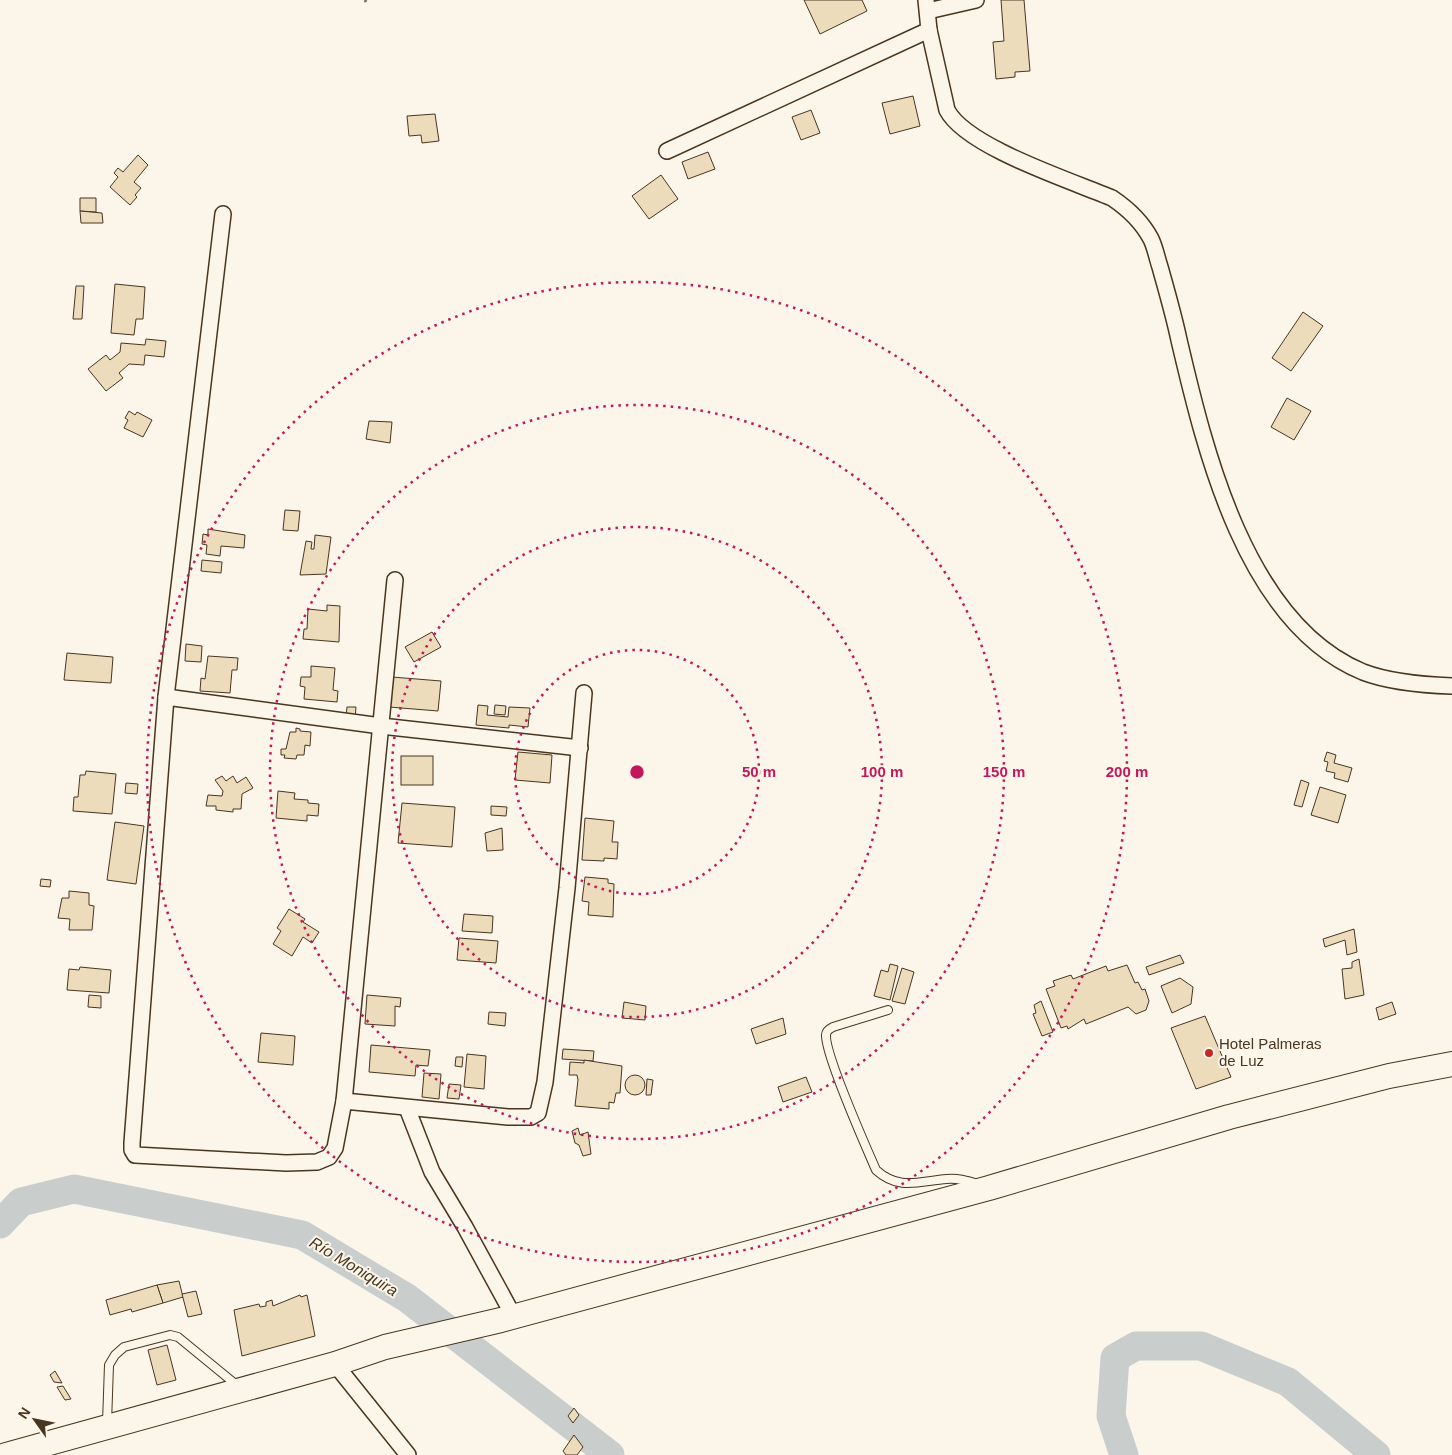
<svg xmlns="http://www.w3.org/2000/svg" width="1452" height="1455" font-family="Arial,sans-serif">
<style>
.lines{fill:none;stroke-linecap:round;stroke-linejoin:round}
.river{stroke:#c9cecd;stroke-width:29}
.building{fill:#ecdcbc;stroke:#4a3520}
.lane-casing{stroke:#4a3520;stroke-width:10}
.street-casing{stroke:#4a3520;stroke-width:18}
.primary-casing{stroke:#4a3520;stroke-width:26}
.path{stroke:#7f6f5c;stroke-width:3;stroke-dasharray:4 2.5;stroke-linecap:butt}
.lane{stroke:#fbf6e9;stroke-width:8}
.street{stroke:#fbf6e9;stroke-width:15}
.primary{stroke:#fbf6e9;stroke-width:24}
.ring{fill:none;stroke:#c2185b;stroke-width:2.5;stroke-dasharray:2.5 5}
.poi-dot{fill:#c62828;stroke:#fbf6e9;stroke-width:2}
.labels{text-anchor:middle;stroke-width:4;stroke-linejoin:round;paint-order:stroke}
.poi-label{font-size:15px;fill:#4a3520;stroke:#fbf6e9;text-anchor:start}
.water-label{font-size:16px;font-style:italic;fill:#4a3520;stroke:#fbf6e9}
.centre{fill:#c2185b;stroke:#fbf6e9;stroke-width:2.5}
.ring-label{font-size:15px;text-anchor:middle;font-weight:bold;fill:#c2185b;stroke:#fbf6e9;stroke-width:4;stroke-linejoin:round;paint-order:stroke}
</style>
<rect width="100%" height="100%" fill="#fbf6e9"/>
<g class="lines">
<g class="river">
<polyline points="0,1224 21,1202 74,1189 302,1235 407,1298 610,1455"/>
<polyline points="1124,1455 1111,1416 1115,1358 1136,1346 1201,1346 1288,1382 1376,1455"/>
</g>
</g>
<g class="building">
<polygon points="804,0 862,0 867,11 820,34"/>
<polygon points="1001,0 1024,0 1030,71 1015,72 1015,77 996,79 993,42 1004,41"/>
<polygon points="913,96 920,126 890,134 882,103"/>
<polygon points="811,110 820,133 801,140 792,117"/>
<polygon points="435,114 439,141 422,143 421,135 409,136 407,116"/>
<polygon points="708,152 715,169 688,179 682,162"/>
<polygon points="138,155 148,165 134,182 141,188 135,195 137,197 130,205 110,187 118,177 114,173 118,168 123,172"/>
<polygon points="661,175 678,199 649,219 632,196"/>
<polygon points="80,198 96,198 96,212 80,211"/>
<polygon points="80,211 102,213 103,223 81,223"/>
<polygon points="115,284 145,287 143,319 136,319 134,335 111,333"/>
<polygon points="76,286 84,286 82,319 73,319"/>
<polygon points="1303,312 1323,326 1291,371 1272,358"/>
<polygon points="146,339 166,341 164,357 145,355 144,365 129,364 119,373 123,378 106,391 88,369 106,355 110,360 120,352 121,343 145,345"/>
<polygon points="1287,398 1311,411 1294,440 1271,427"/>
<polygon points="129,411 135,415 137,412 152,420 143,437 124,428 128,420 125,418"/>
<polygon points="369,421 392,422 390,443 366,439"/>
<polygon points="285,510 300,511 298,531 283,530"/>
<polygon points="208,529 245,535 244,548 221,546 220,556 206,554 207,545 202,544 203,534 208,535"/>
<polygon points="315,535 331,537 326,574 300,575 306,541 312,542 311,549 314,549"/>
<polygon points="202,560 222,562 221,573 201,571"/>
<polygon points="327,605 340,606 339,642 303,639 304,629 307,629 308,609 327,611"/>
<polygon points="432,632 441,647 414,662 405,647"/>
<polygon points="186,644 202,646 201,662 185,661"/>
<polygon points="67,653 113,657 111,683 64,680"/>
<polygon points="208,656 238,658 237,670 232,670 230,693 200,691 201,678 205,679"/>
<polygon points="311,666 335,668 333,690 338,691 337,702 304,699 305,687 300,686 301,677 311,677"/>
<polygon points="392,677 441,681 438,711 389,707"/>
<polygon points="478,705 488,706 487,715 508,717 509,707 530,708 528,727 509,725 509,728 476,725"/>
<polygon points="495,705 506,706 505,715 494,714"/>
<polygon points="347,707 356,707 355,718 346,717"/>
<polygon points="296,728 300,729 300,731 311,732 310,746 305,745 304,755 297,755 296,759 284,758 285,755 281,755 281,749 286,749 290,732 296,732"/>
<polygon points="518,752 552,755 550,783 515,780"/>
<polygon points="1327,752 1336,755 1334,763 1352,768 1348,782 1334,778 1335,773 1326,771 1328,762 1324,761"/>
<rect x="401" y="756" width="32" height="29"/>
<polygon points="86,771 116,774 112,814 73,811 74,797 78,797 80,775 85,775"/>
<polygon points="222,776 226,781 233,776 237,783 246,777 253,788 242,794 241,809 233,809 233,812 216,810 216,806 206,806 208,795 222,796 223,791 215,780"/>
<polygon points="1301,780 1309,783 1302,807 1294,805"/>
<polygon points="126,783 138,784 137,794 125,793"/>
<polygon points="1320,787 1346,795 1338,823 1311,815"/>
<polygon points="278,791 295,793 294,799 308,800 308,803 319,804 318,816 307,815 307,821 276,818"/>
<polygon points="402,803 455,807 452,847 398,843"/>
<polygon points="491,806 507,807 506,816 491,815"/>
<polygon points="585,818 614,821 612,842 618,842 617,859 604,858 604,861 582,860"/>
<polygon points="115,822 144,826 136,884 107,880"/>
<polygon points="502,828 503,850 487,851 485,833"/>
<polygon points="585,877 608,879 608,883 614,884 613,917 588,915 589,902 582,901"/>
<polygon points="41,879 51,880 50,887 40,886"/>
<polygon points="69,891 89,893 89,905 94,906 92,930 69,930 70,919 58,918 62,898 69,898"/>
<polygon points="289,909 305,919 303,922 319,932 312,943 303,937 292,956 273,944 281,931 277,928"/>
<polygon points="464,914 493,916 492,933 462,931"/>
<polygon points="1354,929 1357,952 1347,955 1345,940 1325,947 1323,939"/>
<polygon points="459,938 498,941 496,963 457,960"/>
<polygon points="1180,955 1184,963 1149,975 1146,967"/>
<polygon points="1359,959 1364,995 1345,999 1342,969 1352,968 1352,962"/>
<polygon points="890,964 898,966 890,1000 874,996 881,970 888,972"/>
<polygon points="1127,965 1135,983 1138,982 1142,990 1145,989 1149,1001 1146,1010 1136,1014 1128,1007 1086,1024 1084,1019 1068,1029 1067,1026 1061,1028 1046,989 1055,986 1053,981 1071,975 1073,979 1106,966 1108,971"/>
<polygon points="80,967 111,970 109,993 67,990 69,969 79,970"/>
<polygon points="902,968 914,972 905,1004 892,1001"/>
<polygon points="1180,978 1193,987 1191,1004 1172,1013 1161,986"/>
<polygon points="89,995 101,996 101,1008 88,1007"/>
<polygon points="367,995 401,998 400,1007 395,1006 395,1026 365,1024"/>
<polygon points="1041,1001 1053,1032 1042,1036 1033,1014 1036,1013 1034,1005"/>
<polygon points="624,1002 646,1006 645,1020 622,1018"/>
<polygon points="1392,1002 1396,1014 1379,1020 1376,1008"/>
<polygon points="489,1012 506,1013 505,1026 488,1024"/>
<polygon points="1205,1016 1231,1077 1196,1089 1171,1028"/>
<polygon points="783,1018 786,1034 756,1044 751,1029"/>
<polygon points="261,1033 295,1036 293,1065 258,1062"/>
<polygon points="371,1045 430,1050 428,1066 416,1065 415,1076 369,1072"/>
<polygon points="563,1049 594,1051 593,1061 562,1059"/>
<polygon points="467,1054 486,1056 484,1089 464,1087"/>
<polygon points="456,1057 463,1057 462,1067 455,1066"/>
<polygon points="584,1060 622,1066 620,1093 616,1093 614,1103 609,1102 609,1109 575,1106 578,1080 577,1075 569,1075 570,1062 584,1063"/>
<polygon points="424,1073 441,1074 439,1099 422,1097"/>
<circle cx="635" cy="1085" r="10"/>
<polygon points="806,1077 812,1092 783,1102 778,1087"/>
<polygon points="647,1079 653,1080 651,1095 646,1095"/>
<polygon points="449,1084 461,1085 459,1099 447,1098"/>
<polygon points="578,1128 580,1135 588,1132 591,1154 583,1156 579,1145 575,1143 572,1131"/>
<polygon points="179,1281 183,1297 163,1303 157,1285"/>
<polygon points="157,1285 163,1303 132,1312 131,1309 110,1315 106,1300"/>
<polygon points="196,1291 202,1314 188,1317 182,1294"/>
<polygon points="300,1295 301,1297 307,1295 315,1336 242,1356 234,1310 259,1304 260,1307 266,1306 266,1302 272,1300 273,1306"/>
<polygon points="167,1345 176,1380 157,1385 148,1350"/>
<polygon points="55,1371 62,1383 54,1382 50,1375"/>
<polygon points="63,1386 71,1399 65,1400 57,1387"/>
<polygon points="574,1408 579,1415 573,1423 568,1416"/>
<polygon points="574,1435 583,1447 577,1455 566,1455 563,1451"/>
</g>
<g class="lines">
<g class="lane-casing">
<g id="lane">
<path d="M 888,1010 L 833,1027 C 829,1029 826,1031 826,1035 C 825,1055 866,1147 876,1170 C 899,1191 919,1181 947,1179 C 958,1178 968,1181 978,1184"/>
<polyline points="107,1423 109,1365 115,1355 124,1347 170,1335 178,1337 239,1387"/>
</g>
</g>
<g class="street-casing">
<g id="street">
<path d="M 926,0 L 929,30 L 947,110 C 966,147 1072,181 1112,198 C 1127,208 1142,222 1151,239 C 1155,247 1157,258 1160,267 C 1167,292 1174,316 1179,340 C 1205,451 1246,624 1363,672 C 1389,682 1424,685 1452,686"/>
<polyline points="928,11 976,0"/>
<polyline points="667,151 929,30"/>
<polyline points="223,214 166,697 132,1143 132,1150 135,1155 286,1163 317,1162 329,1157 335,1148 344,1101 395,580"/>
<polyline points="166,697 381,726 580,748"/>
<polyline points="344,1101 508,1117 531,1117 538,1113 545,1082 567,888 584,693"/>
<polyline points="407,1108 432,1172 465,1227 513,1315"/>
<polyline points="335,1364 408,1455"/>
</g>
</g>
<g class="primary-casing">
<polyline id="primary" points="6,1455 335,1364 385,1347 501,1320 989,1188 1229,1117 1389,1076 1452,1064"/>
</g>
<polyline class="path" points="365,0 366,2"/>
<use href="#lane" class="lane"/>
<use href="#street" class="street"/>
<use href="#primary" class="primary"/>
</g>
<g class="ring">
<circle cx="637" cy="772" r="122"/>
<circle cx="637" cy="772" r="245"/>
<circle cx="637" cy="772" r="367"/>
<circle cx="637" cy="772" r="490"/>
</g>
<circle class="poi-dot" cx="1209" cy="1053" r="5"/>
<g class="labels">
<g class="poi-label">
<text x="1219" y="1049">Hotel Palmeras<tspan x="1219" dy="17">de Luz</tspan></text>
</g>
<g class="water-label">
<text transform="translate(354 1266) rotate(31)" y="6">Río Moniquira</text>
</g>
</g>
<circle cx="637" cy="772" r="8" class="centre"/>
<g class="ring-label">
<text x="759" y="777">50 m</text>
<text x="882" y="777">100 m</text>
<text x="1004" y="777">150 m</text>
<text x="1127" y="777">200 m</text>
</g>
<g transform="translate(35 1420) rotate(303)" stroke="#fbf6e9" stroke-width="4" paint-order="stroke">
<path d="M0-4L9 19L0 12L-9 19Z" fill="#4a3520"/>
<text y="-8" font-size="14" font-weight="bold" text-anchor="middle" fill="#4a3520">N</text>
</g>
</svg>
